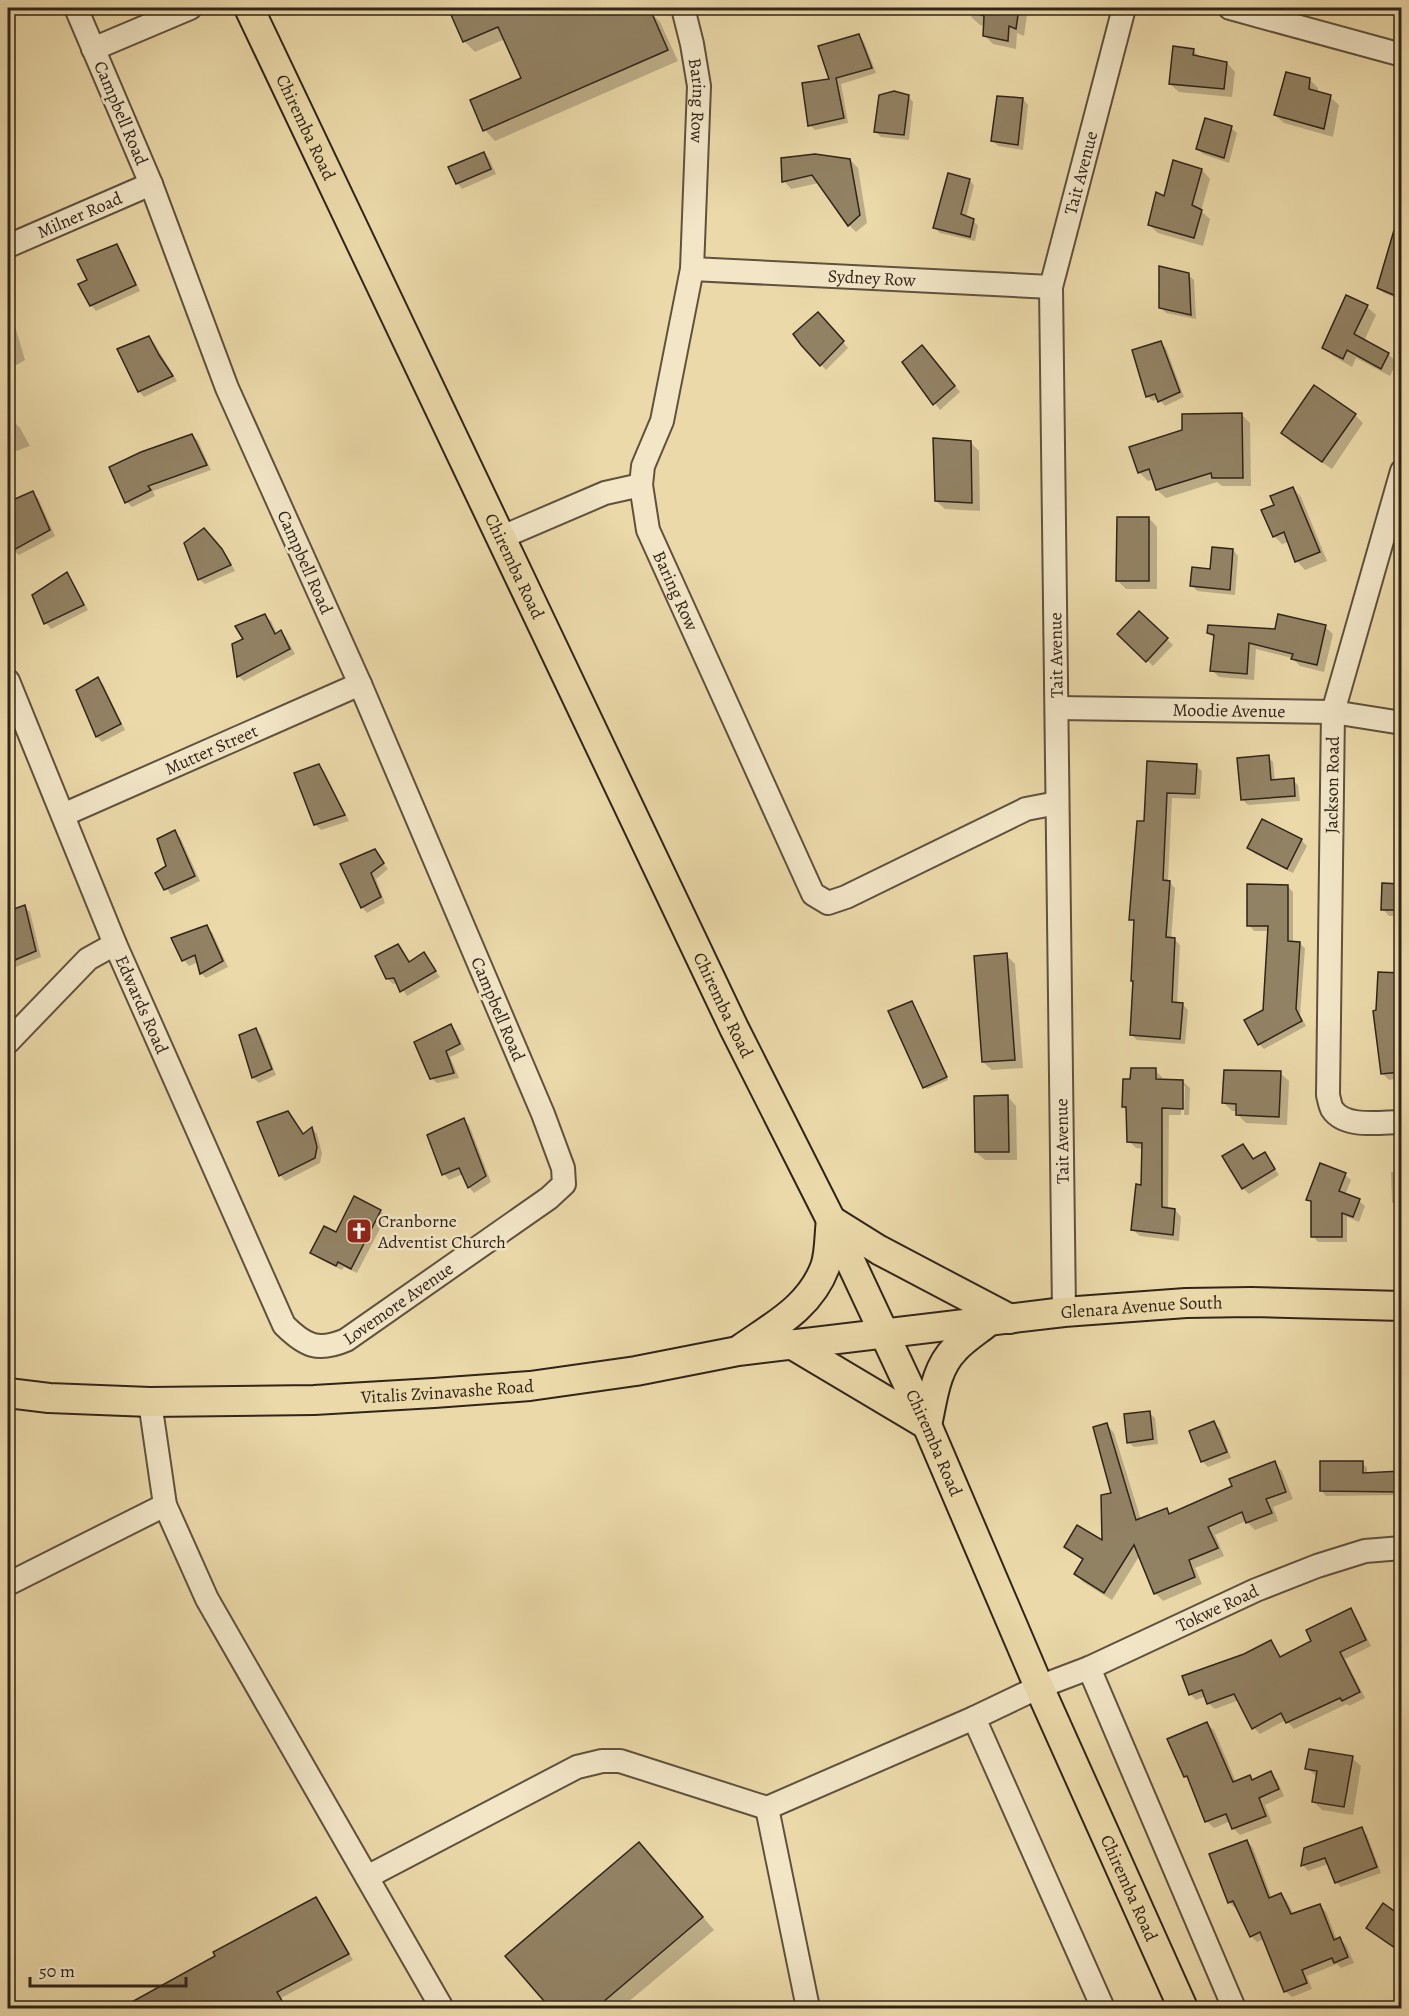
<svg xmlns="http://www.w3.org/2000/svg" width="1409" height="2016" font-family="Alegreya,serif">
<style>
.shadow{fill:#0003}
.building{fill:#928264;stroke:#31241a;stroke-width:1.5}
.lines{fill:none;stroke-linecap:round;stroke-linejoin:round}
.minor-casing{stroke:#60513e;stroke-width:26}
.major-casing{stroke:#31241a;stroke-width:32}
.minor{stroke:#f2e6c7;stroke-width:22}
.major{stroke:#ebd9a9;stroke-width:28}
.labels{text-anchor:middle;stroke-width:5;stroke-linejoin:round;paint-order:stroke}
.street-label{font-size:18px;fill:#31241a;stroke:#f2e6c7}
.poi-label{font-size:18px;fill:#31241a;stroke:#f2e6c7;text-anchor:start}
</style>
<rect width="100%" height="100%" fill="#ebd9a9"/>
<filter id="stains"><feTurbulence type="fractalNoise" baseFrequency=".00333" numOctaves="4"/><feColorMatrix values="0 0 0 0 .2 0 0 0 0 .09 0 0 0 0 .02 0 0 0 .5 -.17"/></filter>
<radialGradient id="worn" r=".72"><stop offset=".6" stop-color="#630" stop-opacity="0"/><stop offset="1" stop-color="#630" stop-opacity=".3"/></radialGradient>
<g class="shadow">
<polygon points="449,8 641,8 644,13 649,11 660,22 678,61 495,141 485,130 472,101 523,79 505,39 475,52 464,41"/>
<polygon points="973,8 1028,8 1024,36 1017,33 1016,49 993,44 985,36 985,26 980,25 971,17"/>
<polygon points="859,36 864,42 876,73 841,84 848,123 815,130 810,125 831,80"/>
<polygon points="1194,51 1201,58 1227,63 1235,72 1232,97 1179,92 1170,84"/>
<polygon points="1310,80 1318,88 1318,93 1330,97 1339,105 1333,137 1284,123 1275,115"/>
<polygon points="908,96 913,102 909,140 881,137 876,132"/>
<polygon points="1023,99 1028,105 1023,150 998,146 992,140"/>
<polygon points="1231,128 1237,133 1229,163 1203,154 1197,149"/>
<polygon points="484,153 489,159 496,174 462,189 457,183"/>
<polygon points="850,160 858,168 867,223 856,232 849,225 819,183 791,189 784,181"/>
<polygon points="1174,162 1202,170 1210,179 1201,211 1210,219 1203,246 1158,233 1149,225 1166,198"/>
<polygon points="969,180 974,185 966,218 973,220 978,226 975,241 940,233 934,227"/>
<polygon points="1393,241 1402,244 1402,300 1384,293 1378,288"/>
<polygon points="116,246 122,252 140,291 96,311 91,305 89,281"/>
<polygon points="1188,275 1194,280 1196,319 1166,313 1161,307"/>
<polygon points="1347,297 1367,307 1376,315 1364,341 1388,354 1397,362 1390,376 1356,358 1352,367 1333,356 1324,347"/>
<polygon points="9,318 14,323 25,360 8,370"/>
<polygon points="824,319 848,348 826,370 802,344"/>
<polygon points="149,337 154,343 177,381 144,397 139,391"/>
<polygon points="1161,343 1166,348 1184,397 1165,406 1159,399 1153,401 1147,396"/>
<polygon points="927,352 960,392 940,410 904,362"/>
<polygon points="1241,414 1250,423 1251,486 1222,486 1217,482 1166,498 1157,490 1154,479 1148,481 1139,472"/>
<polygon points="1355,415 1363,423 1332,469 1291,442 1283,433"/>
<polygon points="15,423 20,428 30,446 8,454 8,428"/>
<polygon points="192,435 198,441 211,470 153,491 155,496 132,507 127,502"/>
<polygon points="970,442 979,451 980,511 945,509 936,501"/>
<polygon points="1293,488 1301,497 1327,561 1305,570 1297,561 1289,542 1282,544 1274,536 1276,506"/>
<polygon points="33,493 38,498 55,536 19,555 13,550 8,535 8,517 12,516"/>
<polygon points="1149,518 1157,527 1157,589 1126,589 1117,580"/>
<polygon points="209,536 227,556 235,571 205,584 199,579"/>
<polygon points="1233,550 1238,556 1235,595 1197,591 1192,585 1212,570"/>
<polygon points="67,574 72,580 88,610 51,629 46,623"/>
<polygon points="1139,613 1173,645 1153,666 1119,633"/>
<polygon points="265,616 271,621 277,634 281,632 286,637 295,654 244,681 238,676 245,640"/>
<polygon points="1325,627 1333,634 1324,672 1300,666 1292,658 1256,649 1254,680 1219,677 1212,670 1215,639 1209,633"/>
<polygon points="98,679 103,684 125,730 102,742 97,737 78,691"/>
<polygon points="1268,757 1273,762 1275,781 1293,780 1298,785 1300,801 1248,805 1243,800"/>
<polygon points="1149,763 1196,766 1202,771 1200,799 1172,798 1168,881 1175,888 1171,939 1174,939 1180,945 1177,1004 1182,1004 1188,1010 1185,1044 1137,1040 1132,1035 1135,923 1131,919 1146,823"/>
<polygon points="319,766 324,771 349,821 321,830 315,824"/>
<polygon points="1262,821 1302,841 1307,846 1293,873 1254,853 1249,848"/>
<polygon points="174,832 180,837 200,881 171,895 157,874 167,866"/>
<polygon points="374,851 388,869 376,879 385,903 367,913 362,907"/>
<polygon points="1383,885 1402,885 1402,935 1395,928 1395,916 1389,916 1383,909"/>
<polygon points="1287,886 1293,892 1293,942 1299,943 1305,948 1300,1015 1306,1026 1264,1049 1259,1044 1264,1011 1270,931 1254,931 1249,925"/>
<polygon points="24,907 30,912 41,957 8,970 8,912"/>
<polygon points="206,927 212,932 228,967 206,978 201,973 198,962 189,966 184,960"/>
<polygon points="397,946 410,963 424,954 440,977 407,996 398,983 393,984 387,978"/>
<polygon points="1006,955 1015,964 1023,1068 992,1070 983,1062"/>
<polygon points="1379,974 1402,975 1402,1078 1389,1080 1382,1073 1378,1012"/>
<polygon points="914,1005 948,1080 927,1089 924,1087"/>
<polygon points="451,1026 456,1031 465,1050 450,1057 459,1078 437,1083 431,1078"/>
<polygon points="256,1030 261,1035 276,1075 259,1083 253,1078 241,1036"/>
<polygon points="1155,1070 1162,1077 1162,1081 1183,1082 1190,1088 1189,1115 1184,1115 1185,1086 1182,1086 1181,1115 1169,1115 1168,1209 1175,1210 1181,1217 1179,1241 1140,1236 1133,1230 1142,1187 1143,1149 1136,1148 1129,1141 1128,1111 1123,1107 1132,1081"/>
<polygon points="1280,1073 1289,1081 1287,1125 1246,1123 1237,1114 1237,1111 1232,1111 1224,1103"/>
<polygon points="1008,1097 1016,1106 1017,1160 985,1160 976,1152"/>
<polygon points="288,1113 304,1135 312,1129 317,1134 322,1153 320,1163 285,1181 280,1175"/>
<polygon points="463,1120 469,1125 491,1182 474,1193 469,1187 463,1174 449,1180 444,1174 429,1136"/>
<polygon points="1243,1146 1254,1160 1264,1153 1279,1175 1249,1194 1243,1188"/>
<polygon points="1391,1172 1402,1172 1402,1208 1397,1208 1392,1202"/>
<polygon points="1345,1175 1351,1180 1345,1195 1359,1201 1365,1206 1359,1222 1347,1217 1347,1242 1318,1242 1313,1236 1313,1204 1308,1199"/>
<polygon points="355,1198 380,1211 386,1217 357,1273 344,1267 342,1270 318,1258 312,1252 337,1234"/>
<polygon points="1149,1413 1155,1418 1158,1444 1134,1447 1128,1442"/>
<polygon points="1214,1423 1220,1429 1231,1458 1208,1467 1202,1461"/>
<polygon points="1107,1425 1114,1433 1141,1520 1166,1509 1172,1515 1234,1487 1274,1463 1282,1471 1293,1499 1273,1507 1278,1521 1255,1530 1246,1521 1215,1535 1224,1556 1195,1568 1202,1584 1163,1601 1155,1593 1140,1555 1112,1600 1083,1582 1076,1574 1084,1561 1065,1547 1103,1543 1113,1494"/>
<polygon points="1362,1463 1367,1468 1367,1474 1402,1472 1402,1495 1326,1496 1321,1490"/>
<polygon points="1350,1610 1356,1616 1371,1646 1345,1659 1365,1698 1349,1706 1347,1704 1294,1729 1286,1720 1260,1734 1254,1728 1239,1700 1215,1709 1208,1703 1206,1696 1196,1700 1190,1694 1244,1655 1270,1641 1282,1658 1313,1642"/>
<polygon points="1207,1724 1214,1730 1236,1782 1250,1777 1254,1781 1270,1773 1277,1780 1284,1796 1265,1805 1272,1823 1240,1835 1233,1828 1231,1821 1214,1828 1207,1821 1191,1782 1185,1776"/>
<polygon points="1352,1758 1361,1766 1353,1815 1322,1810 1313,1801 1317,1777 1307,1768"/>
<polygon points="1361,1829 1367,1835 1381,1873 1341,1887 1336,1882 1328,1864 1308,1871 1303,1865 1306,1849"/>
<polygon points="1247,1841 1253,1848 1272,1899 1281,1894 1287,1901 1294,1915 1320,1906 1326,1912 1337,1940 1340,1939 1346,1945 1354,1963 1341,1968 1337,1964 1307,1976 1312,1989 1292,1997 1285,1991 1265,1939 1257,1942 1251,1936 1238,1907 1235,1908 1229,1902"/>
<polygon points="650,1855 714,1930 621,2008 552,2008 507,1956"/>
<polygon points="316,1899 321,1905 353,1960 281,1998 287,2008 129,2008"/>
<polygon points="1384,1905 1402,1918 1402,1953 1374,1933"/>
<polygon points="1402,1999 1402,2008 1396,2008"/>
<polygon points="373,2000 381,2008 359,2008"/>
</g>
<g class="building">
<polygon points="448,8 636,8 639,14 650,9 668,50 483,131 470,100 521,78 498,27 463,42"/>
<polygon points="965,8 1019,8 1016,29 1009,26 1008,41 983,36 984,16 965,9"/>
<polygon points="859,34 872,68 836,78 844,118 808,126 802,83 829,79 818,46"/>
<polygon points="1173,46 1194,49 1193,55 1227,62 1224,89 1169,84"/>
<polygon points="1286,72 1310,78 1309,89 1331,95 1324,129 1274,115"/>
<polygon points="894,91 909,95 904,135 874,132 879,95"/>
<polygon points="997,96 1023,98 1018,145 991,141"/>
<polygon points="1205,118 1232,126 1224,158 1196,149"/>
<polygon points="484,152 491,169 456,184 448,167"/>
<polygon points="815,154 850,159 860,215 848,226 812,175 782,182 781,158"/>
<polygon points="1173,160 1202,169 1192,205 1202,210 1194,238 1148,225 1156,192 1164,196"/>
<polygon points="948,173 970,179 961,214 974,219 970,237 933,228"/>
<polygon points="1397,220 1401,220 1401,298 1377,288"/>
<polygon points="117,244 136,285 90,306 78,284 87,280 77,260"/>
<polygon points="1159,266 1189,273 1191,315 1159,308"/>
<polygon points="1346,295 1368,305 1354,334 1389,353 1381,369 1347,350 1343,359 1322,348"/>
<polygon points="818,312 844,341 820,366 801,345 793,334"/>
<polygon points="149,336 159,355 173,376 138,392 117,349"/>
<polygon points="1161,341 1180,392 1158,402 1155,394 1146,397 1132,350"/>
<polygon points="922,345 955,386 933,405 902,362"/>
<polygon points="1314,385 1356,414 1322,462 1281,433"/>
<polygon points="1242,413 1243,478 1212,478 1211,473 1156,490 1149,469 1138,473 1129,447 1182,430 1182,414"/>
<polygon points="192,434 207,465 148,486 151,490 125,503 109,467 141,452"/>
<polygon points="933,438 971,441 972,503 935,501"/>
<polygon points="1293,487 1320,552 1295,562 1284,532 1273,537 1261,510 1274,505 1270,496"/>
<polygon points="33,491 50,530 12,551 8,539 8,516 10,515 8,502"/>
<polygon points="1117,517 1149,517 1149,581 1116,581"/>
<polygon points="204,528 222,549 231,565 198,580 184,543"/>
<polygon points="1212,547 1233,549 1230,590 1190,586 1192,567 1210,569"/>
<polygon points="67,572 84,605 44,624 32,595"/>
<polygon points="1139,611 1168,638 1146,662 1117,634"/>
<polygon points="265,614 275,634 281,630 290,649 237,677 232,644 243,639 235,626"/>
<polygon points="1278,614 1326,625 1317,665 1291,659 1293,654 1249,643 1247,674 1210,671 1214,635 1207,633 1208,625 1275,629"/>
<polygon points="98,677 121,724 96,737 76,690"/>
<polygon points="1269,755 1271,780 1294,778 1295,796 1241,800 1237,758"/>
<polygon points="1147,761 1197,764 1195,794 1167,793 1163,880 1170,881 1166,937 1175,938 1172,1002 1183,1003 1180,1039 1130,1035 1133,981 1131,981 1134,920 1129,920 1137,821 1144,821"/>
<polygon points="319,764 345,815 314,825 294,773"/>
<polygon points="1262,819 1302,839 1287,869 1247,848"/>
<polygon points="175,830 195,876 164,890 155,873 166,866 157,839"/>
<polygon points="375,849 384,863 371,873 381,897 361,908 340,864"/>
<polygon points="1382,883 1401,884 1401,910 1381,910"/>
<polygon points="1247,884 1288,885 1288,941 1300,942 1296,1009 1302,1021 1258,1045 1244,1020 1263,1010 1268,926 1247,926"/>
<polygon points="25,905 36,951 8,963 8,911"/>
<polygon points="207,925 223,961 200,974 195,955 182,961 171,938"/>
<polygon points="398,944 409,962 424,952 436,971 400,992 394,978 386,979 375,956"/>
<polygon points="1007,953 1015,1060 982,1062 974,956"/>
<polygon points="1378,972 1401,973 1401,1072 1381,1074 1373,1011 1376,1010"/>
<polygon points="912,1001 947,1077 923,1088 888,1011"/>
<polygon points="451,1024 460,1044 446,1051 454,1073 430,1079 414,1042"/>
<polygon points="256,1028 272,1069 252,1078 239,1035"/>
<polygon points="1131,1068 1156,1068 1156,1079 1183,1080 1183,1109 1162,1108 1162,1207 1175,1209 1173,1235 1131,1230 1136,1184 1141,1185 1142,1143 1127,1142 1126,1107 1122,1107 1123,1079 1130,1079"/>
<polygon points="1224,1070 1281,1071 1279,1117 1236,1115 1236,1104 1222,1103"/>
<polygon points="1008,1095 1009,1152 975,1152 974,1096"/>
<polygon points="288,1111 303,1134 312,1127 317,1147 315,1158 279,1176 257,1122"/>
<polygon points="464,1118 486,1176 468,1188 459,1168 442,1175 427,1135"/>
<polygon points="1243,1144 1253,1159 1265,1152 1275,1169 1242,1189 1222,1156"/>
<polygon points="1320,1163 1346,1173 1339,1191 1360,1199 1353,1217 1342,1213 1342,1237 1311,1237 1311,1201 1306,1200"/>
<polygon points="354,1196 381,1210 351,1269 338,1262 336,1266 310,1253 324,1226 336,1232"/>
<polygon points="1150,1411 1153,1439 1127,1443 1124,1414"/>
<polygon points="1214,1421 1227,1452 1201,1462 1189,1431"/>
<polygon points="1107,1423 1136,1520 1167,1508 1169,1514 1232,1486 1229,1479 1275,1461 1286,1492 1266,1499 1272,1513 1246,1523 1242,1512 1208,1527 1218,1548 1189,1560 1195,1577 1154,1594 1134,1545 1104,1593 1074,1574 1083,1559 1064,1547 1077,1525 1102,1540 1101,1495 1111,1493 1093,1427"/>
<polygon points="1320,1461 1363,1461 1363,1473 1401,1471 1401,1492 1320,1491"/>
<polygon points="1351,1608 1366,1640 1340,1652 1360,1692 1342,1701 1340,1698 1286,1723 1281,1713 1252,1729 1234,1694 1207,1704 1202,1690 1189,1695 1182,1676 1244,1654 1271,1640 1280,1657 1311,1641 1306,1630"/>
<polygon points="1207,1722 1233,1782 1250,1775 1252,1780 1271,1771 1279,1789 1259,1798 1266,1816 1232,1829 1226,1814 1205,1822 1187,1776 1184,1777 1167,1739"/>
<polygon points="1309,1749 1353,1756 1344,1807 1312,1802 1317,1771 1305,1769"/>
<polygon points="1362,1827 1377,1867 1335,1883 1325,1858 1301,1866 1304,1848"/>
<polygon points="1247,1840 1269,1898 1281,1893 1291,1914 1320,1904 1334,1940 1340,1937 1348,1957 1334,1963 1332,1958 1302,1970 1307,1983 1284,1992 1260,1932 1250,1937 1233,1901 1228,1903 1209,1854"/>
<polygon points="639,1842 703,1917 596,2008 550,2008 505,1956"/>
<polygon points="316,1897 349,1954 277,1992 286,2008 121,2008 215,1956 213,1952"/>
<polygon points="1383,1903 1401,1916 1401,1952 1366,1928"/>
</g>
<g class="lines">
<g class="minor-casing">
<g id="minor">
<path id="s1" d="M 683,8 L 692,44 L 699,86 L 692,269 L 662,421 L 643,466 L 641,485 L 648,530 L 813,894 L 828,903 L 846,897 L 1026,809 L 1057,803"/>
<polyline points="1230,8 1402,55"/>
<polyline points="93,49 190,8"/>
<path id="s2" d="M 8,246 L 151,184"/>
<path id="s3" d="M 692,269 L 1051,287"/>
<path d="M 1402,471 L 1333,712 L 1328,1095 C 1329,1099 1330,1105 1332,1109 C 1345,1129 1381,1122 1402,1122"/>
<polyline points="500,538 605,493 641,485"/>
<path id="s4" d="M 8,681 L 115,944 L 284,1325 C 305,1346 318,1352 346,1340 L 549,1198 L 564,1184 L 563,1168 L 543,1114 L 360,684 L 227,388 L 151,184 L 76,8"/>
<path id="s5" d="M 1057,708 L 1333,712 L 1402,723"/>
<path id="s6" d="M 63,815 L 360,684"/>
<polyline points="8,1042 88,959 115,944"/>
<path id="s7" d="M 1064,1312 L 1051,287 L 1124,8"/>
<polyline points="150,1402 165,1505 207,1599 442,2008"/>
<polyline points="8,1584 165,1505"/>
<polyline points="1089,1668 1234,2008"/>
<polyline points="974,1718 1103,2008"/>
<polyline points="767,1808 808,2008"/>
<path id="s8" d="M 367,1877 L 577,1767 L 602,1761 L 620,1761 L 767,1808 L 974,1718 L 1039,1687 L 1089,1668 L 1256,1590 L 1317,1566 L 1365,1551 L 1402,1548"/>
</g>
</g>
<g class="major-casing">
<g id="major">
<path id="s9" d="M 249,8 L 734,1028 L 831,1220 L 927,1425 L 1039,1687 L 1183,2008"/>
<polyline points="831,1220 879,1250 1010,1319"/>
<polyline points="791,1344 927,1425"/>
<path d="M 742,1348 C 775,1325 810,1307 825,1267 C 830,1253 829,1234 831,1220"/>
<path id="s10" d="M 8,1393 L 49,1398 L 150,1402 L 314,1400 L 434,1393 L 530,1386 L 636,1371 L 738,1351 L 1064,1312 L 1186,1303 L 1251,1302 L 1402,1306"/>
<path d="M 927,1425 C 933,1399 935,1369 955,1349 C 964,1339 977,1331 988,1322"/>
</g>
</g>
<use href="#minor" class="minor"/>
<use href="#major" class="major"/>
</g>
<defs>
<g id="church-square" transform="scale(1.35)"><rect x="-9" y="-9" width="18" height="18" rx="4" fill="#8f2418" stroke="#f2e6c7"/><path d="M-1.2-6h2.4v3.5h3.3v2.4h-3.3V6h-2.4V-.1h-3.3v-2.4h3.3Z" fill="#fff"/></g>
</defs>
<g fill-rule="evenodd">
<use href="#church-square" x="359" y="1231"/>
</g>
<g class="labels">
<g class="street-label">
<text dy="6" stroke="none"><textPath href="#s1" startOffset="94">Baring Row</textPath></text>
<text transform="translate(121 113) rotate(67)" y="6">Campbell Road</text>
<text dy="6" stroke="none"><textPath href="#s9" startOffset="132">Chiremba Road</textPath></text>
<text dy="6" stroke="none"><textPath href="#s7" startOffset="1143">Tait Avenue</textPath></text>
<text dy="6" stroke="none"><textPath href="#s2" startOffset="78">Milner Road</textPath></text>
<text dy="6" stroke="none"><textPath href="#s3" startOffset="180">Sydney Row</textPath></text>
<text transform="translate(305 562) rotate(66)" y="6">Campbell Road</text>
<text dy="6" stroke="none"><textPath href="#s9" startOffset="618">Chiremba Road</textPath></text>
<text dy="6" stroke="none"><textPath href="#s1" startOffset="598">Baring Row</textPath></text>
<text transform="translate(1056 655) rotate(-91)" y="6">Tait Avenue</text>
<text dy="6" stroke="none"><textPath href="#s5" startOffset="172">Moodie Avenue</textPath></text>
<text dy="6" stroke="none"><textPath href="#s6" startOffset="162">Mutter Street</textPath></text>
<text transform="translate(1332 785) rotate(-89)" y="6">Jackson Road</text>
<text dy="6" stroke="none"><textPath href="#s4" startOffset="350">Edwards Road</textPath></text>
<text dy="6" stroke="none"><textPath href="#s9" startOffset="1104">Chiremba Road</textPath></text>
<text transform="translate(498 1009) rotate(67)" y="6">Campbell Road</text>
<text transform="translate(1062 1141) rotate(-91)" y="6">Tait Avenue</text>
<text dy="6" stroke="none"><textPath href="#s4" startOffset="834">Lovemore Avenue</textPath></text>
<text dy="6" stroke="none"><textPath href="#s10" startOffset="1140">Glenara Avenue South</textPath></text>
<text dy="6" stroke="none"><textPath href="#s10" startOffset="440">Vitalis Zvinavashe Road</textPath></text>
<text dy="6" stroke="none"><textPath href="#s9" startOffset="1590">Chiremba Road</textPath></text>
<text dy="6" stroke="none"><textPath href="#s8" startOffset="928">Tokwe Road</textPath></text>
<text dy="6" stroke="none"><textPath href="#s9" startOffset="2076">Chiremba Road</textPath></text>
</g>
<g class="poi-label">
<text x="378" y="1227">Cranborne<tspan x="378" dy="21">Adventist Church</tspan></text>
</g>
</g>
<rect width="1409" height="2016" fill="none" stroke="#ebd9a9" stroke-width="30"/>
<rect x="9" y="9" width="1391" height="1998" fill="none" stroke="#31241a" stroke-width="3"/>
<rect x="15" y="15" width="1379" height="1986" fill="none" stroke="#31241a" stroke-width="1.5"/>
<path d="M30 1977v9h156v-9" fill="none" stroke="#31241a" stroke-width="3"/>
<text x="39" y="1977" font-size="18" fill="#31241a" stroke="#f2e6c7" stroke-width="4.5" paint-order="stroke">50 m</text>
<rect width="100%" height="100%" filter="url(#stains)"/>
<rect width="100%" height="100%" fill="url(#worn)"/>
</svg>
